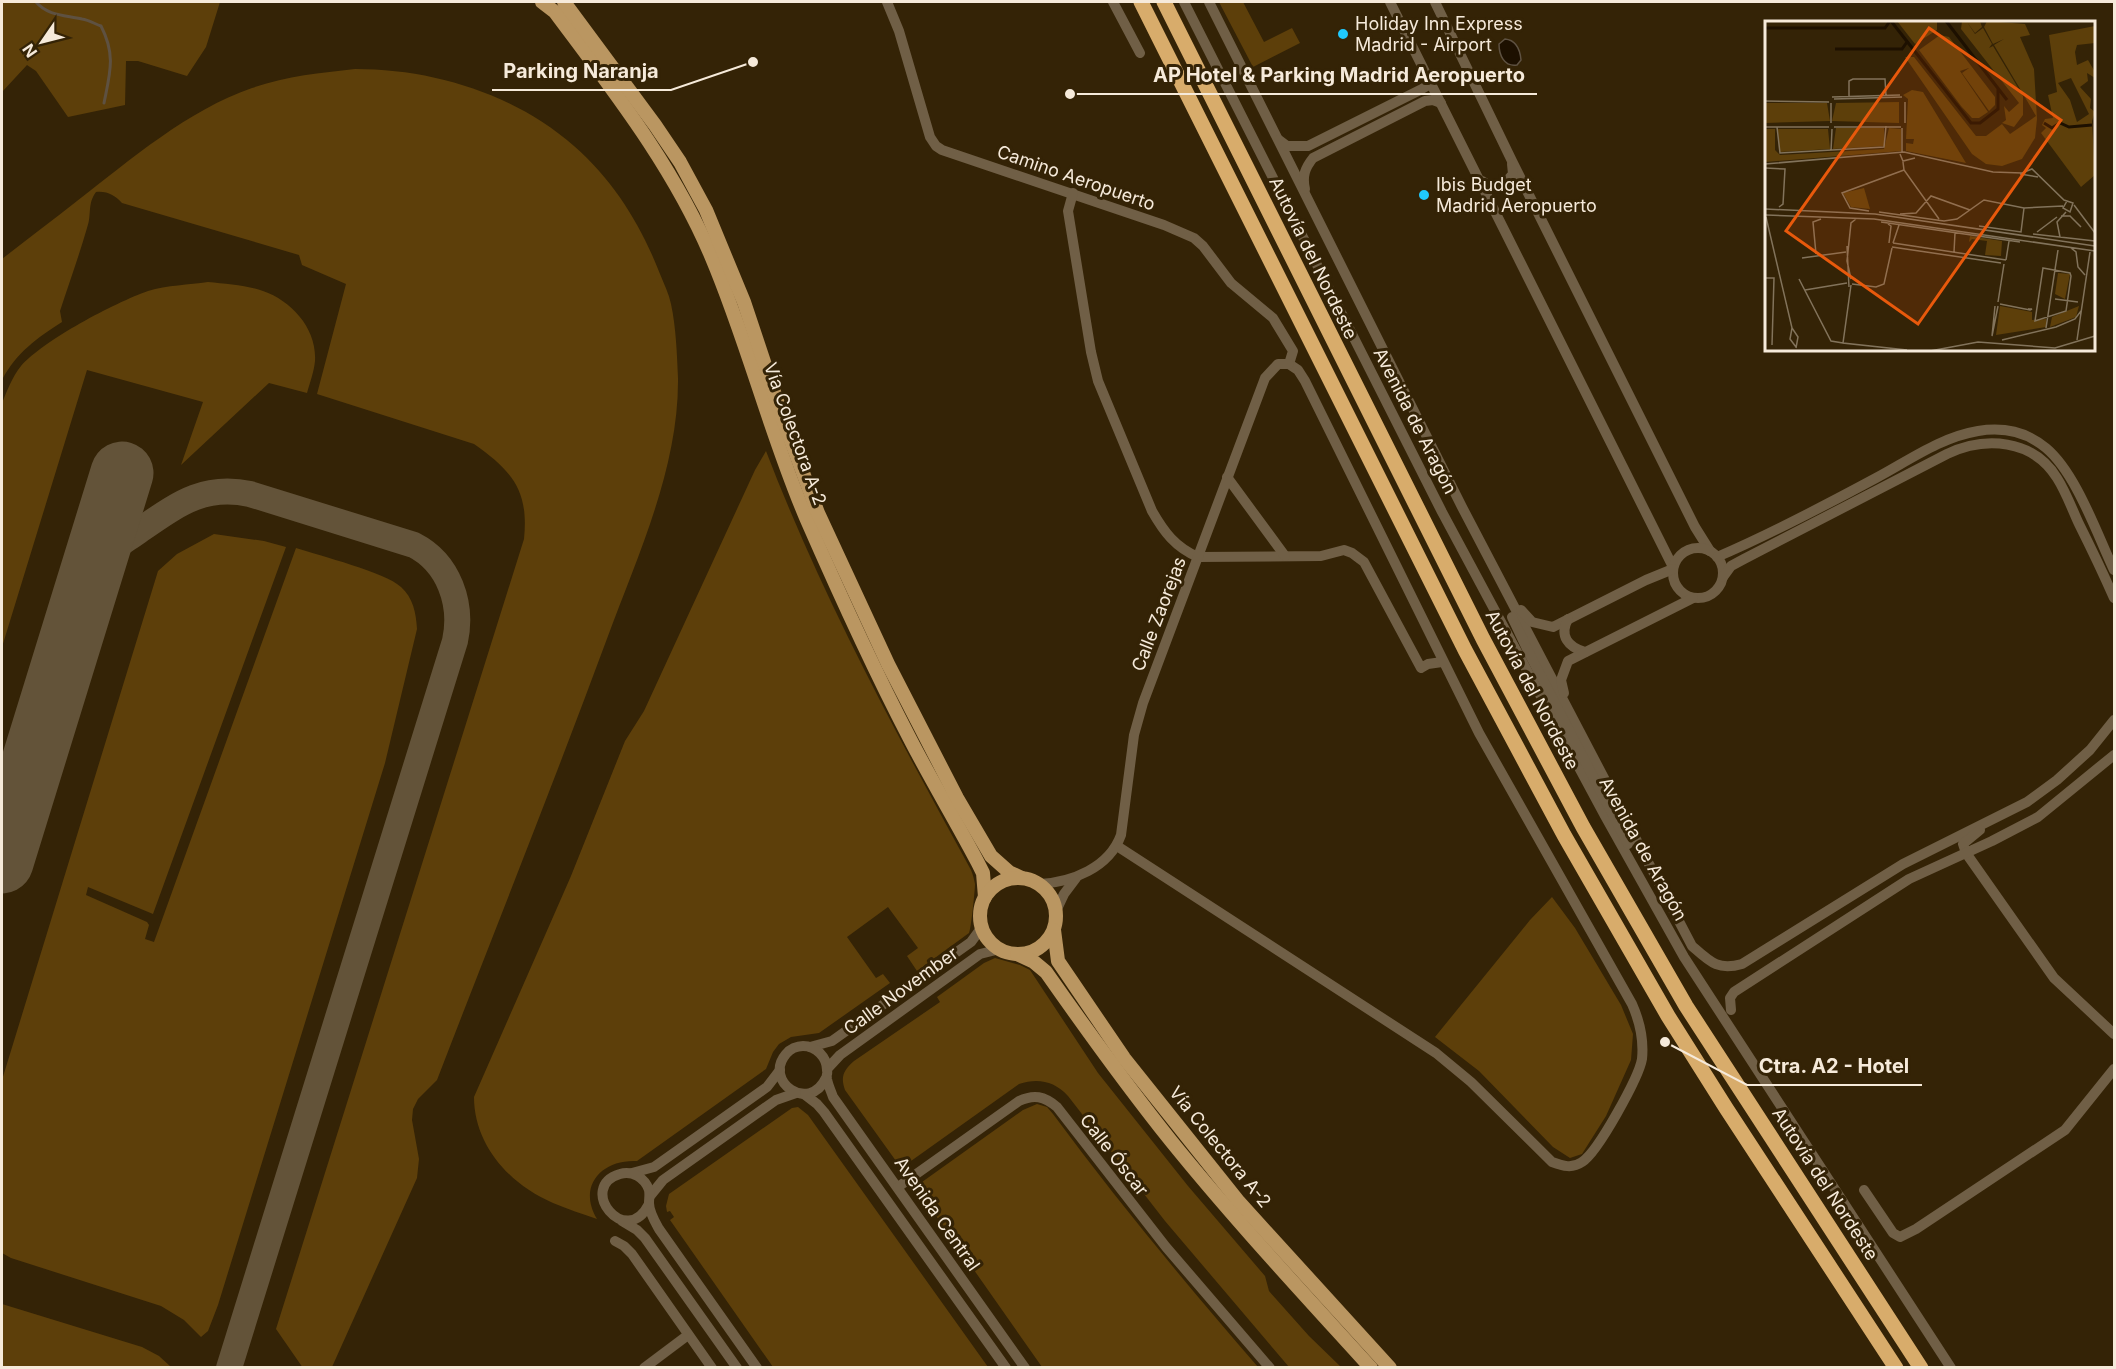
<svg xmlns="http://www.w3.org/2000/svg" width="2116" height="1369" font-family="Inter,sans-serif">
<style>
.green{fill:#5d3f0a}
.water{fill:#1d1000;stroke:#5e5141;stroke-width:1.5}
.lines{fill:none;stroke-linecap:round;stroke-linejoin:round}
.stream{stroke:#5e5141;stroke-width:3}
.taxiway{stroke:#635339;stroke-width:26}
.runway{stroke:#635339;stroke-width:63}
.minor{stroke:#705f46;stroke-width:10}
.major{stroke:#ba9661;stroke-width:14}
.highway{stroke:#d8ac6b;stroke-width:15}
.poi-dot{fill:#20c9fd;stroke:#342306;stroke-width:2}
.labels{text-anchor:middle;stroke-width:6;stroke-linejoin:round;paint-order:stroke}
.poi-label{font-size:18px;fill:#f6eada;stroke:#342306;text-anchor:start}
.street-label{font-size:18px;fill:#f6eada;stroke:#342306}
.inset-river{fill:none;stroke:#1d1000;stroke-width:3}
.inset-road{fill:none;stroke:#82735b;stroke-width:1.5}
.view{fill:#e8590c;fill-opacity:0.15;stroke:#e8590c;stroke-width:3}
.inset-edge{fill:none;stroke:#f6eada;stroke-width:3}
.leader{fill:none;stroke:#f6eada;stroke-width:2}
.callout-dot{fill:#f6eada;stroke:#342306;stroke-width:2}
.callout-label{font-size:20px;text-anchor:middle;font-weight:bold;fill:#f6eada;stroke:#342306;stroke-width:6;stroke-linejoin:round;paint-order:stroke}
</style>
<rect width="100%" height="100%" fill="#342306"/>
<g class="green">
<polygon points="2,2 220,2 206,47 187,76 138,61 126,61 125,105 68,117 36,71 27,65 2,92"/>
<polygon points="1219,2 1243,2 1264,42 1292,28 1300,43 1253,67"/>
<path d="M 355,69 C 434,69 514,94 574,146 C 614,181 641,225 660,274 C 664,284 669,294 671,304 C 676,327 677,354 678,378 C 679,467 638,555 608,636 C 553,785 494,932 437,1080 L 418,1099 L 413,1109 L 412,1120 L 419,1159 L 417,1178 L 332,1367 L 303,1368 L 276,1329 L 524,539 C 529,490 512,471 474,444 L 317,394 L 346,284 L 302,265 L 299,255 L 122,203 C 114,195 108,191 96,192 C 87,204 92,215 87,228 C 79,256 69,283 60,311 L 62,322 C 37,338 16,353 2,380 L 2,259 C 26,240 52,221 77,201 C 130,160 188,110 252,88 C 286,76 320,73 355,69 Z"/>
<path d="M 208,282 C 226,284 246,285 263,291 C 292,301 317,329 315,361 C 314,372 310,382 307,393 L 269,383 L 181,465 L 203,402 L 87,370 L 2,647 L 2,403 C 7,391 12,377 21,366 C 44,340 114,303 148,291 C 167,285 189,285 208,282 Z"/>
<path d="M 766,451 C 822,597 896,733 971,870 C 973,875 974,879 975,884 C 975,890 971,930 969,933 L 917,971 L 907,956 L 918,948 L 888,907 L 847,937 L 876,978 L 883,974 L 890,983 L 819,1033 L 791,1037 L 779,1044 L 773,1052 L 766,1069 L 637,1161 C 602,1159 577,1186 597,1219 C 583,1214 567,1209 553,1203 C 510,1185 474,1145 474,1097 L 571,876 L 625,741 L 644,711 L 755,470 Z"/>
<path d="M 214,534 L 264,541 L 286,547 L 153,914 L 88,887 L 86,895 L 147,922 L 149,925 L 145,939 L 154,942 L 296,548 C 320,556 385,572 401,587 C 413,598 416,612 417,629 L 385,763 L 218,1305 L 208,1331 L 201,1337 L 184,1320 L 161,1306 L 11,1258 L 2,1253 L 2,1080 L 158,571 L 177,554 Z"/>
<polygon points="1552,897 1575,928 1621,1005 1633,1034 1631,1060 1606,1116 1582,1154 1570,1158 1553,1147 1479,1071 1435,1037 1530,920"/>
<path d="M 995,958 L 1020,965 L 1030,970 L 1098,1073 L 1188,1186 L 1265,1276 L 1269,1291 L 1309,1336 L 1341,1367 L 1289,1367 L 1165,1221 L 1068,1096 C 1054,1081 1038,1078 1019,1084 L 911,1161 L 904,1163 L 896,1161 L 845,1090 C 840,1076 844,1070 854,1061 L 940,1002 L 937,997 L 984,963 Z"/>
<path d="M 1037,1104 L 1047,1107 L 1053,1114 C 1117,1201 1187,1285 1258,1367 L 1042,1367 L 927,1203 L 929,1201 L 925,1195 L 921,1197 L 918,1194 L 922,1182 L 1023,1110 Z"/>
<polygon points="798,1107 808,1115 988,1367 773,1367 670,1220 674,1217 670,1211 667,1212 666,1206 669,1194 792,1108"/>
<polygon points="2,1304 142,1347 159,1356 171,1367 2,1367"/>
</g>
<path class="water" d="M 1505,39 C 1516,40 1520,49 1521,60 L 1517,65 C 1504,67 1499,55 1499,44 Z"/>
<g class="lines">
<path class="stream" d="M 36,2 C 48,16 65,15 82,19 C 89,20 95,24 101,26 C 116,55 110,73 104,103"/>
<path class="taxiway" d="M 85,596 C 89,583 94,569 103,558 C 113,547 128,539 140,530 C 177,505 203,484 250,494 L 414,545 C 449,563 463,604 455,641 L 229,1368"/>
<polyline class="runway" points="2,862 122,473"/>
<g class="minor">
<polyline points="887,2 899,31 930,137 936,146 942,150 1164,225 1194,238 1203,246 1231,283 1273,318 1293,351 1289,364"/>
<polyline points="1113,2 1140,53"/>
<polyline points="1184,2 1442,512 1605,816 1684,957 1951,1368"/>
<path d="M 1209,2 L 1462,507 L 1692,946 C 1710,962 1718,971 1742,964 L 1903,864 L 2027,802 L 2057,780 L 2090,750 L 2114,720"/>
<polyline points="1390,2 1673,567"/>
<polyline points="1435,2 1512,161 1695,527 1710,551"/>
<polyline points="1279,140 1287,146 1308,146 1420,90 1427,86 1428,77"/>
<polyline points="1482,181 1490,186 1504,184 1513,174 1512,164"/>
<path d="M 1305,189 C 1302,176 1305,168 1313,158 L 1425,101 L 1433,100 L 1441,103"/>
<path d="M 1073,193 L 1068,211 L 1091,352 L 1098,381 L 1152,511 C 1164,532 1175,547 1198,557 L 1321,556 L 1344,550 L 1352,553 L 1364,562 L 1421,668 L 1428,664 L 1442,662"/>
<polyline points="1227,477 1285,556"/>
<circle cx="1698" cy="573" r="25"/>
<path d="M 1717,557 C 1771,534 1824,506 1876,478 C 1908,461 1941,437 1978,431 C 2003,427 2027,432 2046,448 C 2076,473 2097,534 2114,570"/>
<path d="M 1723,577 L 1731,566 L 1744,559 L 1947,454 C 1985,436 2033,439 2057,478 C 2066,492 2072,509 2079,524 C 2091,548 2103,573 2114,598"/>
<polyline points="1521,610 1532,622 1553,627 1646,580 1673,569"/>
<polyline points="1512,617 1531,657 1628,844"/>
<path d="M 1568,619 C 1559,636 1568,647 1585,652"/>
<polyline points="1564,693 1561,680 1568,661 1693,598"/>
<polyline points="1980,830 1963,844 1966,853 2054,978 2114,1034"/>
<path d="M 1117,846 L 1436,1053 L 1471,1082 L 1552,1162 C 1563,1166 1572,1169 1582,1162 C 1598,1152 1639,1077 1642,1059 C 1644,1039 1640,1022 1632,1004 L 1479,733 L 1305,381 L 1298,370 L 1289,364"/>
<path d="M 1040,884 C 1072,882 1109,868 1121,835 L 1134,735 L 1143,703 L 1265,378 L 1278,364 L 1289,364"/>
<polyline points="1056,911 1064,894 1076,878"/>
<polyline points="1731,1010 1730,998 1734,992 1909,879 1992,841 2038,817 2114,755"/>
<polyline points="810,1047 832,1041 971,942 982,927"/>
<polyline points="827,1069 840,1055 980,954 1000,949"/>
<path d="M 826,1078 C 809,1114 763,1081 786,1054 C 790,1049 797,1046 803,1046 C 816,1046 827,1057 827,1070 C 828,1076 826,1072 827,1079 C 828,1085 831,1091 833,1097 L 1025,1368"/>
<polyline points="804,1094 817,1104 824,1112 1006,1368"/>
<polyline points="632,1173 654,1167 767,1087 780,1070"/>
<path d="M 898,1187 L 1019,1101 C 1034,1094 1044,1096 1057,1107 L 1166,1247 L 1270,1368"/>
<polyline points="1864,1190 1893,1233 1900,1237 1916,1229 2065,1130 2114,1069"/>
<polyline points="650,1196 663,1180 776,1100 796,1093"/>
<path d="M 649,1204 C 626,1250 576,1187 620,1174 C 632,1170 645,1178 649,1190 C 650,1195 649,1198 649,1203 C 649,1212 655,1222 659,1229 L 757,1368"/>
<polyline points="622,1221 637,1230 645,1238 737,1368"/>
<polyline points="615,1241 624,1246 632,1254 712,1368"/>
<polyline points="644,1368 688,1335"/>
</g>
<g class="major">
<path d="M 542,2 L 555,12 C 613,90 674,167 712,258 C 748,343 770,434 807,520 C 839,593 872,666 909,737 C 931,780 956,821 978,863 L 983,873 L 985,897"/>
<polyline points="564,2 655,125 680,162 706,210 744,302 783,419 818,513 888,664 957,798 991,856 1009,872 1022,878"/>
<circle cx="1018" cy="916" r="38"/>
<polyline points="1054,930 1058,961 1124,1058 1239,1202 1390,1368"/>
<path d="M 1017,954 L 1034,962 L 1046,972 C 1086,1029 1127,1086 1171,1141 C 1234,1219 1303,1293 1371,1368"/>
</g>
<g class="highway">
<polyline points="1141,2 1465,650 1564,835 1668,1016 1726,1108 1896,1368"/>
<polyline points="1164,2 1483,639 1583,827 1686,1006 1921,1368"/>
</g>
</g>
<g class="poi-dot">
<circle cx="1343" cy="34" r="6"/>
<circle cx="1424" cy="195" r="6"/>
</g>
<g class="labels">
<g class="poi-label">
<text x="1355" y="30">Holiday Inn Express<tspan x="1355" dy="21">Madrid - Airport</tspan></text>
<text x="1436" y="191">Ibis Budget<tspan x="1436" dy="21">Madrid Aeropuerto</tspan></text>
</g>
<g class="street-label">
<text transform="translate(1076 178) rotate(19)" y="6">Camino Aeropuerto</text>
<text transform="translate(1313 258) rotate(64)" y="6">Autovía del Nordeste</text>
<text transform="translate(1415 421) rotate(63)" y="6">Avenida de Aragón</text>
<text transform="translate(795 434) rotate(70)" y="6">Vía Colectora A-2</text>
<text transform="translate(1159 614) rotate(-69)" y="6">Calle Zaorejas</text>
<text transform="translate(1532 690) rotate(62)" y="6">Autovía del Nordeste</text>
<text transform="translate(1643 849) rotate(61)" y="6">Avenida de Aragón</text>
<text transform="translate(901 991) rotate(-36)" y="6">Calle November</text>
<text transform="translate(1220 1147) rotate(51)" y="6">Vía Colectora A-2</text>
<text transform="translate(1114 1155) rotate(52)" y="6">Calle Óscar</text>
<text transform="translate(1825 1184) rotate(57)" y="6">Autovía del Nordeste</text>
<text transform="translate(937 1214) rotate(55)" y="6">Avenida Central</text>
</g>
</g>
<g transform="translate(1765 21)">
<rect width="330" height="330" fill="#342306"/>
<path d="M 132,0 L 172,0 L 172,9 L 150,23 ZM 197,0 L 215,0 L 217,6 L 210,12 L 202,1 L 210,13 L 218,7 L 227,23 L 224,27 L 228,25 L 258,75 L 258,94 L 249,106 L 237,102 L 241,99 L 239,85 L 244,91 L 254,82 L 196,8 ZM 222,0 L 260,3 L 265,14 L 255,16 L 269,48 L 272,98 L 270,117 L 257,138 L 237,145 L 221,143 L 207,133 L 140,36 L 149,36 L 211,115 L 221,115 L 237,103 L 245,113 L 271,95 L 229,24 L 239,18 L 228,23 L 219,6 ZM 330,5 L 330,22 L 312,24 L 310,31 L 312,44 L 323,39 L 330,51 L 330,57 L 322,52 L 323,60 L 315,66 L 326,78 L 325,87 L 330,91 L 327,100 L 330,154 L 316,166 L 276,112 L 281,107 L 277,104 L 280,98 L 288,97 L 283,74 L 292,71 L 284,14 ZM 306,57 L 324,93 L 312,101 L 305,79 L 293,62 ZM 175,14 L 184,16 L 230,76 L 230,84 L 224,90 L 197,52 L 204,47 L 195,50 L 223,91 L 214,97 L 207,97 L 196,85 L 154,29 ZM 147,69 L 158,71 L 201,142 L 141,130 L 141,122 L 148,123 L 149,118 L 141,118 L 143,78 L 138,74 ZM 134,81 L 134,102 L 67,100 L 71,82 ZM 0,82 L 62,82 L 65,100 L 0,102 ZM 71,107 L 119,107 L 119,125 L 68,128 ZM 124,107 L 136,108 L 136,130 L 0,141 L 0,108 L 10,108 L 10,129 L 15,134 L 119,128 ZM 13,108 L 63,108 L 65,128 L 14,131 ZM 99,167 L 105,188 L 86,186 L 78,172 ZM 205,215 L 237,220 L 236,235 L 220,234 L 222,220 L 207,218 L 204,221 ZM 293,252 L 305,253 L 300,278 L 290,273 ZM 235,285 L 267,291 L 267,299 L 281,298 L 281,306 L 231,314 ZM 314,285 L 311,296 L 285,306 L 287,296 Z" fill="#5d3f0a" fill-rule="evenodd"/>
<path class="inset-river" d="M 126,0 L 206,102 L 215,102 L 233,88 L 233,67M 181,0 L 242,79M 0,7 L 120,7 L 125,0M 70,28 L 137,28 L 142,21M 279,102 L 287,107 L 295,102 L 304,106 L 327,104"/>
<path class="inset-road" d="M 84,75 L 84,60 L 88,58 L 120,58 L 121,75M 67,76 L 135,74M 69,78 L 137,76M 0,80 L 64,81M 140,81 L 140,102M 66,82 L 66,102M 0,106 L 64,106M 12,106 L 15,132 L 119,126 L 121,105M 69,106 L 136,106M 66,130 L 67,108M 137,131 L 137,107M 135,133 L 138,140 L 150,137M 138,141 L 139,149 L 174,198M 0,143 L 139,131 L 228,151 L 257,152 L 267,148 L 299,179 L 308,182 L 305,191 L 298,187 L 302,180M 0,147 L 20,148 L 18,183 L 14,186M 255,153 L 273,156M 309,184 L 330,212M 0,188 L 110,193 L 330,225M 104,190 L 85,187 L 77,172 L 139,149M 114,191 L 179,200 L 192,198 L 219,179 L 259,187 L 298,185M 135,193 L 151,192 L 166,175 L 205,189M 1,194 L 109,198 L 330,230M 296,195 L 305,195 L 316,206M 1,196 L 27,307 L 33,316 L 31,327M 116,201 L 255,221M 123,203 L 126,205 L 124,222M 214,205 L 256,211 L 259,187M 272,211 L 292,196M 268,213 L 330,220M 295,216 L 292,201 L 301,191M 128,222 L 241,239M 128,222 L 134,204M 82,225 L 84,266M 127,226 L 236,242M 306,227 L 311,231 L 313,246 L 320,254M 189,231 L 190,212M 51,233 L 48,201 L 56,198M 37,237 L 81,231M 241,239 L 244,220M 278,247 L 305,252 L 306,255 L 301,290 L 270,300 ZM 0,257 L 9,257 L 7,324M 34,258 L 66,320 L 78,322M 86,258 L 82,240 L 86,202 L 91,198M 87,263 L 111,266 L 119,263 L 127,227M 86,264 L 78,322 L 142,329M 40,269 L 82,262M 290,278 L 313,281M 233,281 L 239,243M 235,283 L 265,289 L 267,288 L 263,288M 230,285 L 227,315 L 233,285M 27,307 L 25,318 L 31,326M 281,307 L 293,229M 237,319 L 291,306 L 310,298 L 316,290M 312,319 L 325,231M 165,330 L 213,321 L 290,327 L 330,315"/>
<path class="view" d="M 164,7 L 296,99 L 153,303 L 21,210 Z"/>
<rect width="330" height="330" class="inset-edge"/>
</g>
<path class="leader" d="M753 62L671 90H492M1070 94L1141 94H1537M1665 1042L1747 1085H1922"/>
<g class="callout-dot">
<circle cx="753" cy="62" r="6"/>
<circle cx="1070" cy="94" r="6"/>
<circle cx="1665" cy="1042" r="6"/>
</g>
<g class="callout-label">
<text x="581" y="78">Parking Naranja</text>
<text x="1339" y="82">AP Hotel &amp; Parking Madrid Aeropuerto</text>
<text x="1834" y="1073">Ctra. A2 - Hotel</text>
</g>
<rect width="2116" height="1369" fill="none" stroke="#f6eada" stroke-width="6"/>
<g transform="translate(42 42) rotate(235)" stroke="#342306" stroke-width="4.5" paint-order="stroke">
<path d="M0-4.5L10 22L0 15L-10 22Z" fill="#f6eada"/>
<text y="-9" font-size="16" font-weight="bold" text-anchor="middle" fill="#f6eada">N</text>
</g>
</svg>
